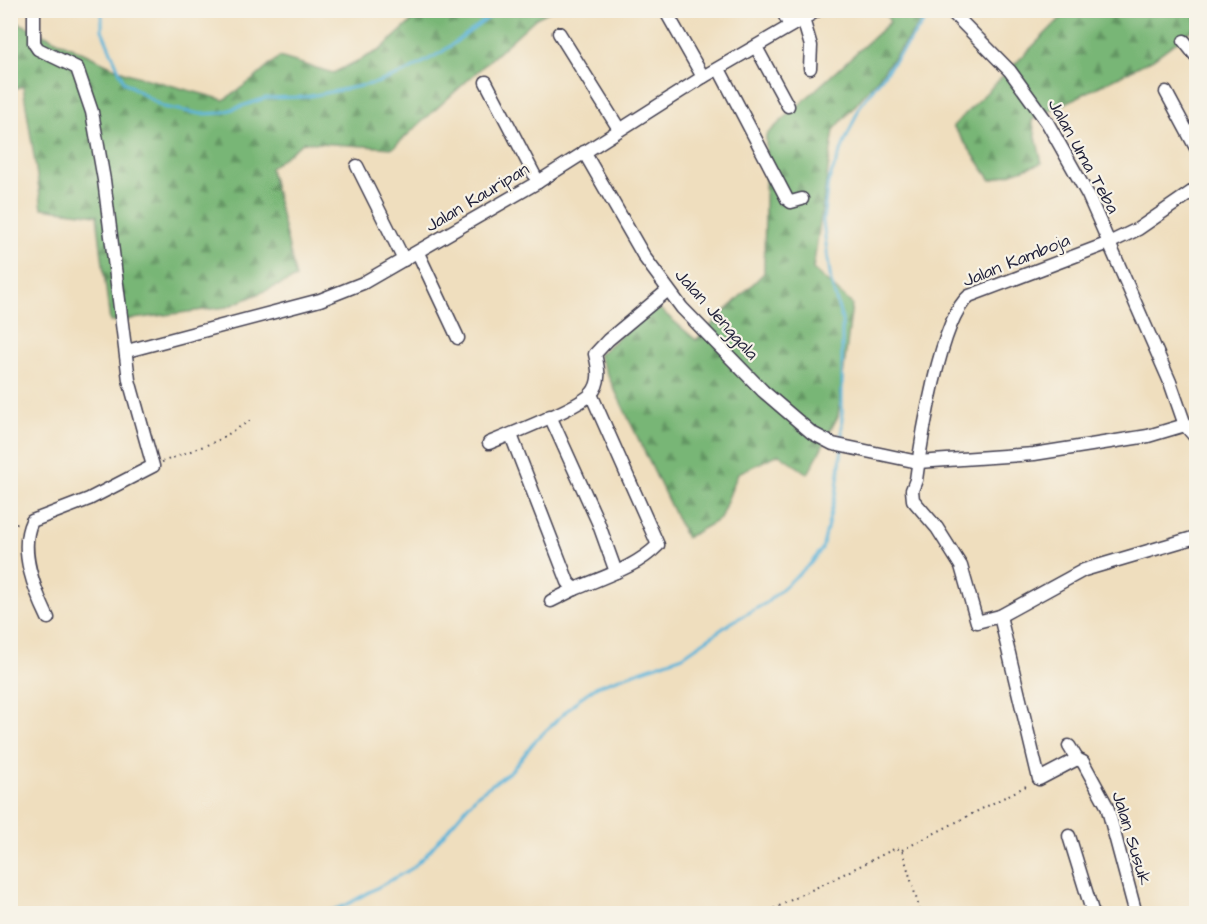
<svg xmlns="http://www.w3.org/2000/svg" width="1207" height="924" font-family="'Architects Daughter',sans-serif">
<style>
.forest{fill:url(#forest-firs);stroke:#4d6c58;stroke-width:1.5}
.lines{fill:none;stroke-linecap:round;stroke-linejoin:round}
.stream{stroke:#5cb4d9;stroke-width:3}
.minor-casing{stroke:#413e4f;stroke-width:15}
.path{stroke:#413e4f;stroke-width:2;stroke-dasharray:1.5 4.5;stroke-linecap:butt}
.minor{stroke:#fff;stroke-width:12}
.labels{text-anchor:middle;stroke-width:4.5;stroke-linejoin:round;paint-order:stroke}
.street-label{font-size:18px;fill:#22223b;stroke:#f7f3e8}
</style>
<defs>
<pattern id="forest-firs" width="22" height="20" patternUnits="userSpaceOnUse" patternTransform="scale(1.5)"><rect width="22" height="20" fill="#78b676"/><path d="M5 1l3.5 6h-7zM16 11l3.5 6h-7z" fill="#629462"/></pattern>
</defs>
<rect width="100%" height="100%" fill="#f7f3e8"/>
<filter id="ink" filterUnits="userSpaceOnUse"><feTurbulence type="fractalNoise" baseFrequency=".0167" numOctaves="2"/><feDisplacementMap in="SourceGraphic" scale="12" xChannelSelector="R" yChannelSelector="G"/><feConvolveMatrix kernelMatrix="1 2 1 2 8 2 1 2 1" color-interpolation-filters="sRGB"/></filter>
<filter id="wash" filterUnits="userSpaceOnUse"><feTurbulence type="fractalNoise" baseFrequency=".008" numOctaves="4" result="noise"/><feDisplacementMap in="SourceGraphic" scale="24" xChannelSelector="R" yChannelSelector="G"/><feGaussianBlur stdDeviation="1.35" result="paint"/><feColorMatrix in="noise" values="0 0 0 0 0 0 0 0 0 0 0 0 0 0 0 0 0 1.4 0 .05"/><feComposite in="paint" operator="in"/></filter>
<g filter="url(#wash)">
<rect width="100%" height="100%" fill="#efdebe"/>
<g class="forest">
<polygon points="10,11 17,11 17,22 126,73 224,100 255,78 279,57 333,73 380,50 423,11 550,11 536,18 393,148 304,142 270,168 296,278 227,307 110,322 97,215 42,208 23,86 11,90"/>
<polygon points="884,11 929,11 875,82 834,130 813,269 852,304 838,416 808,474 779,454 738,473 720,519 686,538 598,355 656,306 696,340 764,273 766,135 890,22"/>
<polygon points="1068,11 1196,11 1196,27 1153,59 1032,120 1042,163 991,180 953,126"/>
</g>
<g class="lines">
<g class="stream">
<polyline points="102,10 102,30 124,82 163,107 201,114 221,113 266,98 305,97 376,83 406,72 442,52 499,10"/>
<polyline points="842,442 842,320 831,282 823,221 828,182 860,106 933,10"/>
<polyline points="322,914 344,906 411,869 426,855 477,795 511,771 535,741 580,698 597,686 683,656 732,622 766,603 810,564 822,549 837,488 842,448"/>
</g>
</g>
</g>
<g filter="url(#ink)">
<g class="lines">
<g class="minor-casing">
<g id="minor">
<path d="M 34,10 L 34,43 L 38,49 L 77,68 L 92,112 L 104,180 L 129,380 L 153,466 L 89,499 L 32,521 C 18,550 35,591 48,618"/>
<polyline points="665,10 703,77"/>
<polyline points="782,10 790,26"/>
<polyline points="950,10 1010,71 1047,122 1088,195 1170,382 1185,425 1196,438"/>
<polyline points="803,19 811,46 810,68"/>
<polyline points="559,33 619,129"/>
<polyline points="1184,41 1196,56"/>
<polyline points="756,47 788,106"/>
<polyline points="719,69 787,199 791,202 802,199"/>
<polyline points="486,82 538,182"/>
<polyline points="1166,92 1196,148"/>
<polyline points="584,152 645,258 682,308 763,391 812,433 833,444 918,462 1034,454 1148,436 1185,425"/>
<polyline points="357,166 404,260"/>
<polyline points="418,253 458,338"/>
<polyline points="127,351 320,300 363,283 538,182 703,77 818,10"/>
<polyline points="550,416 598,522 616,572"/>
<path d="M 511,435 L 568,582 L 575,589 C 603,577 637,567 658,545 L 591,394"/>
<path d="M 489,443 C 509,435 579,407 591,394 C 602,382 598,367 595,354 L 608,340 L 668,290"/>
<polyline points="551,601 575,589"/>
<polyline points="1000,616 1084,570 1196,537"/>
<polyline points="1069,746 1077,759 1083,762 1107,806 1136,914"/>
<path d="M 1077,759 L 1039,779 L 1000,616 L 977,622 L 961,566 L 937,528 L 913,500 L 912,490 L 916,480 C 921,441 940,319 969,296 L 1109,243 L 1138,229 L 1196,189"/>
<polyline points="1069,836 1093,914"/>
</g>
</g>
<g class="path">
<polyline points="162,462 217,441 251,420"/>
<polyline points="10,524 20,523"/>
<polyline points="902,850 1030,784"/>
<polyline points="763,914 896,848 902,850 921,914"/>
</g>
<use href="#minor" class="minor"/>
</g>
</g>
<g class="labels">
<g class="street-label">
<text transform="translate(1084 156) rotate(61)" y="6">Jalan Uma Teba</text>
<text transform="translate(477 197) rotate(-31)" y="6">Jalan Kauripan</text>
<text transform="translate(1016 260) rotate(-22)" y="6">Jalan Kamboja</text>
<text transform="translate(717 314) rotate(48)" y="6">Jalan Jenggala</text>
<text transform="translate(1132 838) rotate(73)" y="6">Jalan Susuk</text>
</g>
</g>
<rect width="1207" height="924" fill="none" stroke="#f7f3e8" stroke-width="36"/>
</svg>
